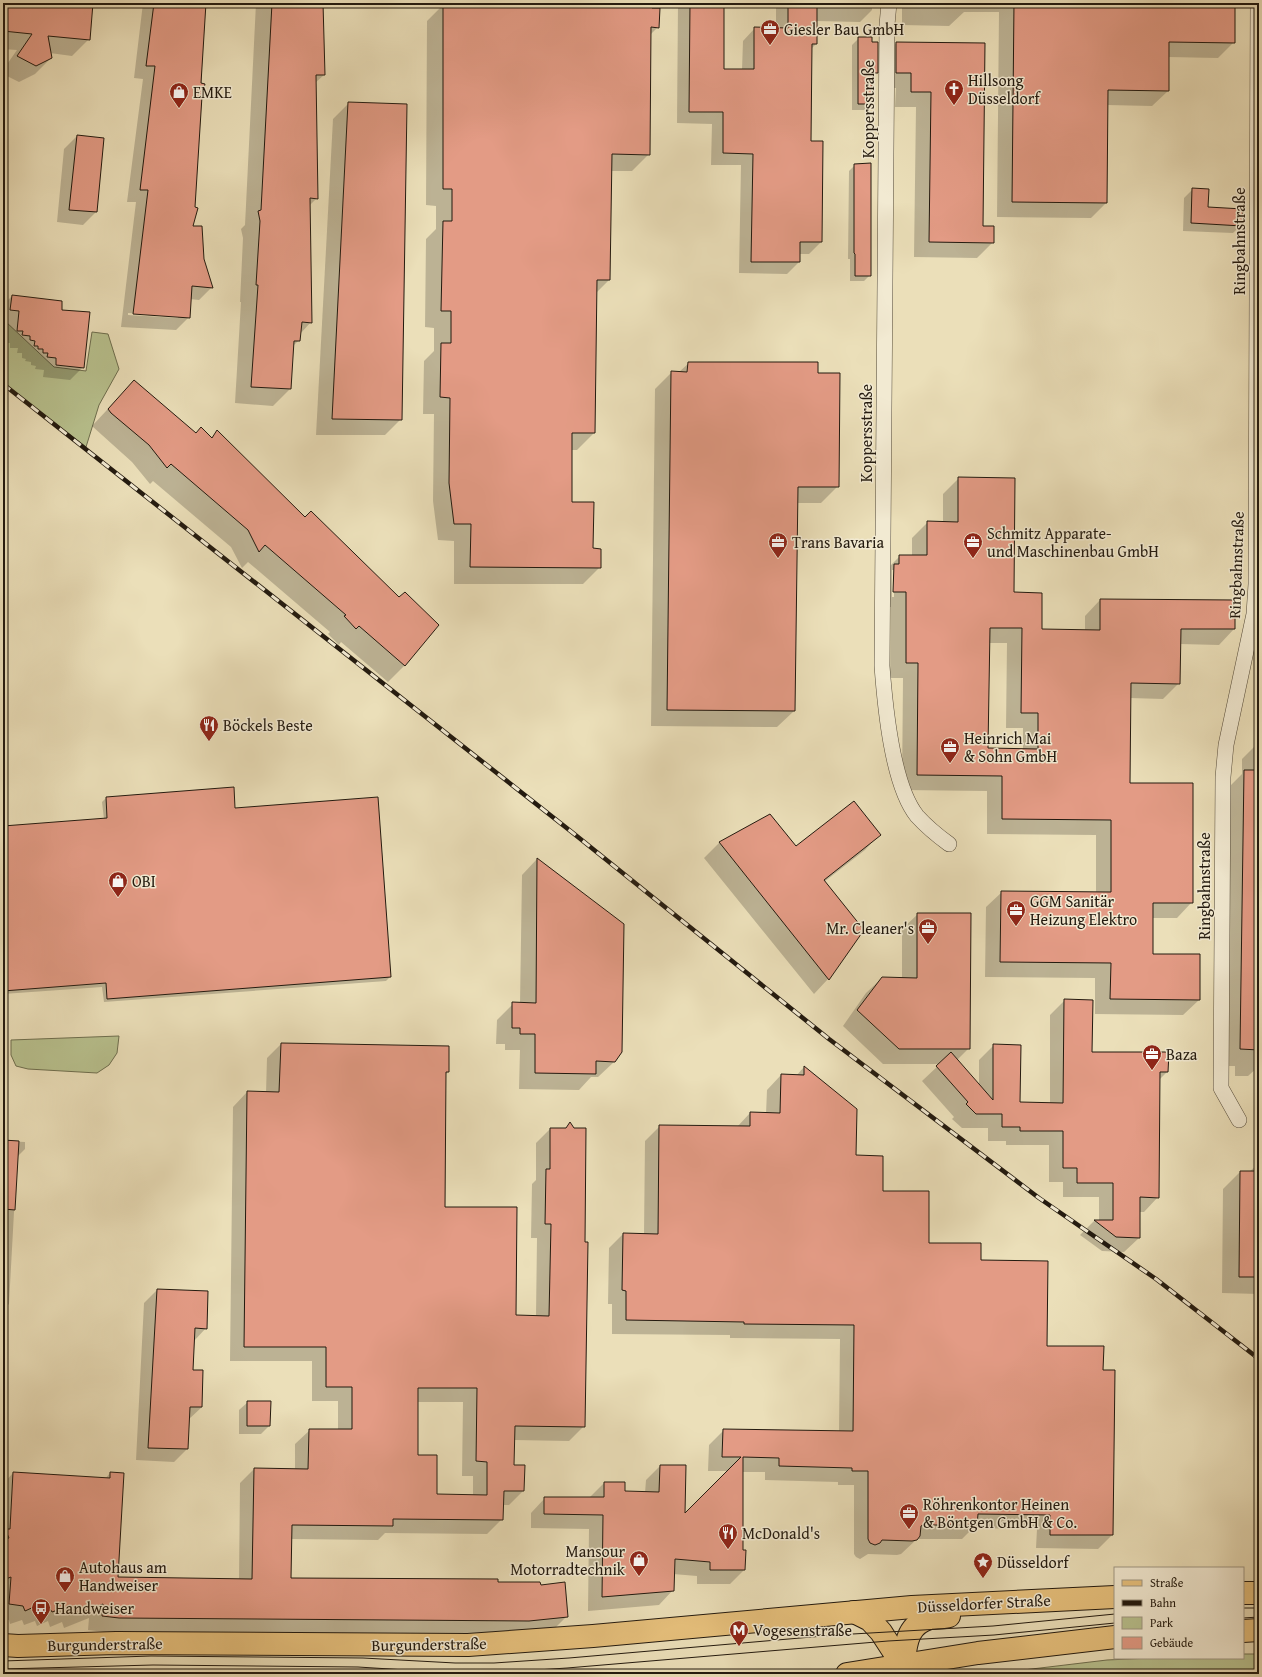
<svg xmlns="http://www.w3.org/2000/svg" width="1262" height="1677" font-family="'Gentium Book Plus',serif">
<style>
.green{fill:#b8c18e;stroke:#6e6e4e}
.shadow{fill:#0003;fill-rule:evenodd}
.building{fill:#e39b85;stroke:#231a0f;fill-rule:evenodd}
.lines{fill:none;stroke-linecap:round;stroke-linejoin:round}
.street-casing{stroke:#554b3a;stroke-width:16}
.primary-casing{stroke:#231a0f;stroke-width:24}
.street{stroke:#f2ead2;stroke-width:15}
.primary{stroke:#e6c07c;stroke-width:22}
.tram{stroke:#231a0f;stroke-width:1}
.rail-casing{stroke:#231a0f;stroke-width:4.5}
.rail{stroke:#f2ead2;stroke-width:3;stroke-dasharray:9;stroke-linecap:butt}
.labels{text-anchor:middle;stroke-width:3;stroke-linejoin:round;paint-order:stroke}
.poi-label{font-size:16px;fill:#231a0f;stroke:#f2ead2;text-anchor:start}
.street-label{font-size:16px;fill:#231a0f;stroke:#f2ead2}
</style>
<rect width="100%" height="100%" fill="#ebdfb9"/>
<filter id="stains"><feTurbulence type="fractalNoise" baseFrequency=".005" numOctaves="4"/><feColorMatrix values="0 0 0 0 .2 0 0 0 0 .09 0 0 0 0 .02 0 0 0 .5 -.17"/></filter>
<radialGradient id="worn" r=".72"><stop offset=".6" stop-color="#630" stop-opacity="0"/><stop offset="1" stop-color="#630" stop-opacity=".3"/></radialGradient>
<g class="green">
<polygon points="3,295 5,321 54,367 86,371 92,332 108,334 119,369 99,405 86,447 3,383"/>
<polygon points="119,1036 117,1053 109,1065 97,1073 28,1069 16,1066 11,1055 11,1040"/>
<polygon points="1243,1654 1259,1654 1259,1673 1105,1672 1104,1674 990,1674 1107,1660 1150,1658 1243,1658"/>
</g>
<g class="shadow">
<polygon points="3,3 92,3 89,39 72,56 50,53 51,58 35,74 19,82 3,74 3,70 17,50 3,49"/>
<path d="M 143,3 L 204,3 L 201,95 L 192,227 L 212,287 L 199,300 L 190,299 L 189,317 L 176,330 L 121,327 L 136,202 L 127,202 L 143,79 L 134,78 ZM 128,313 L 178,316 L 178,318 L 128,315 Z"/>
<polygon points="256,3 322,3 324,75 315,83 317,198 309,206 311,322 300,334 299,340 293,346 290,389 273,406 235,403 241,302 240,302 243,238 241,229 245,225"/>
<polygon points="440,3 560,5 560,3 651,3 651,9 658,27 650,35 649,154 632,171 610,171 609,280 596,293 594,433 577,450 571,450 571,503 600,567 583,584 454,584 454,541 438,540 433,501 434,414 423,414 424,361 434,351 434,328 425,327 426,239 436,229 436,206 426,205 427,21 440,8"/>
<polygon points="678,3 723,3 723,70 742,70 743,41 755,28 776,29 776,3 872,3 872,10 860,22 816,21 816,44 811,49 810,142 821,242 809,254 799,254 799,262 787,274 739,273 741,165 711,165 712,124 677,123"/>
<polygon points="902,3 1234,3 1234,42 1218,58 1168,57 1168,91 1152,106 1107,105 1106,203 1091,218 997,217 999,12 964,12 949,26 902,25"/>
<polygon points="859,38 877,72 871,78 871,104 864,110 852,110 852,45"/>
<polygon points="896,43 984,44 982,227 993,242 977,258 914,257 916,107 895,107 896,88 880,88 881,59"/>
<polygon points="349,103 401,419 385,435 316,435 333,119"/>
<polygon points="77,136 103,139 96,212 83,225 57,222 64,149"/>
<polygon points="855,165 870,275 864,281 850,281 850,259 848,259 849,171"/>
<polygon points="1193,189 1207,208 1241,225 1233,233 1183,231 1184,198"/>
<polygon points="12,296 60,310 83,367 70,380 43,377 44,370 35,369 36,366 31,365 31,362 25,361 26,359 22,358 22,353 17,353 18,348 10,348 10,343 5,343 7,323 3,323 3,305"/>
<polygon points="689,363 817,374 838,486 821,503 796,503 794,711 777,727 651,726 655,389 672,372 679,372"/>
<polygon points="134,381 196,434 211,438 217,432 405,665 388,682 341,642 339,645 328,634 330,632 248,562 242,568 231,547 153,481 150,484 132,462 92,426"/>
<path d="M 959,478 L 1013,593 L 1042,630 L 1085,630 L 1085,616 L 1100,600 L 1234,601 L 1234,629 L 1219,645 L 1180,644 L 1179,683 L 1163,699 L 1130,698 L 1129,784 L 1192,902 L 1177,918 L 1152,918 L 1152,955 L 1199,1000 L 1183,1015 L 1095,1014 L 1095,978 L 985,977 L 986,907 L 1002,892 L 1096,893 L 1096,835 L 987,834 L 987,791 L 902,790 L 903,678 L 890,678 L 891,607 L 878,607 L 884,572 L 900,556 L 912,556 L 912,538 L 928,522 L 943,522 L 943,494 ZM 892,570 L 894,570 L 894,597 L 892,597 ZM 989,643 L 1007,643 L 1006,728 L 1023,728 L 1023,750 L 987,749 Z"/>
<polygon points="1259,692 1259,729 1254,729 1254,696"/>
<polygon points="1259,742 1259,1066 1248,1076 1235,1076 1235,1066 1224,1066 1228,788 1242,774 1242,759"/>
<polygon points="106,798 234,809 390,977 386,981 104,1002 102,987 3,994 3,827 104,819 102,802"/>
<polygon points="770,815 796,848 879,835 865,850 824,882 828,979 814,994 704,858 719,843"/>
<polygon points="537,859 615,1061 598,1077 591,1077 579,1090 519,1089 520,1050 505,1050 505,1044 496,1044 497,1020 513,1004 520,1004 522,875"/>
<polygon points="918,914 969,1048 957,1060 979,1085 979,1060 994,1045 1019,1103 1050,1104 1050,1015 1065,1000 1091,1053 1167,1072 1159,1080 1158,1197 1144,1212 1139,1212 1139,1238 1124,1252 1102,1251 1080,1235 1094,1221 1099,1221 1099,1197 1063,1197 1063,1182 1049,1182 1049,1145 1006,1145 1006,1141 988,1141 988,1128 962,1128 952,1119 954,1117 922,1081 940,1064 883,1064 843,1026 866,993 882,978 902,978 902,929"/>
<path d="M 281,1044 L 448,1047 L 448,1072 L 445,1075 L 444,1208 L 515,1316 L 536,1316 L 537,1238 L 531,1238 L 532,1184 L 536,1180 L 536,1143 L 550,1129 L 584,1426 L 569,1441 L 514,1440 L 513,1466 L 523,1491 L 509,1505 L 502,1505 L 502,1519 L 487,1534 L 385,1533 L 378,1540 L 290,1539 L 290,1579 L 497,1583 L 540,1586 L 567,1616 L 552,1631 L 514,1635 L 104,1632 L 88,1630 L 89,1618 L 64,1628 L 62,1622 L 50,1627 L 48,1621 L 37,1626 L 35,1621 L 24,1625 L 22,1620 L 10,1624 L 9,1620 L 3,1619 L 3,1484 L 13,1473 L 105,1479 L 110,1473 L 117,1578 L 239,1580 L 240,1483 L 254,1469 L 295,1470 L 295,1444 L 310,1430 L 338,1430 L 338,1401 L 312,1401 L 312,1361 L 230,1361 L 233,1107 L 247,1092 L 266,1093 L 267,1058 ZM 417,1402 L 463,1402 L 462,1476 L 473,1476 L 473,1496 L 436,1495 L 417,1456 Z"/>
<polygon points="804,1067 855,1156 882,1192 928,1244 980,1261 1046,1347 1102,1371 1112,1535 1098,1549 1036,1548 1037,1529 973,1528 962,1539 917,1539 901,1554 897,1555 868,1554 860,1559 856,1557 854,1554 854,1485 838,1485 838,1482 765,1480 765,1472 742,1472 742,1551 744,1570 730,1584 697,1584 697,1576 673,1574 673,1590 659,1605 588,1611 589,1529 531,1528 531,1513 545,1498 590,1497 604,1483 624,1492 645,1493 646,1480 660,1466 684,1516 729,1471 708,1471 709,1445 724,1430 839,1432 840,1339 730,1338 730,1335 612,1334 612,1304 608,1304 609,1248 623,1234 644,1234 645,1141 660,1126 737,1127 750,1113 766,1114 767,1090 781,1075 796,1076"/>
<polygon points="3,1141 25,1142 25,1149 17,1157 9,1304 4,1309 3,1322"/>
<polygon points="1257,1165 1259,1165 1259,1294 1222,1293 1223,1189 1240,1172 1249,1172"/>
<polygon points="157,1290 206,1328 194,1341 192,1371 202,1407 188,1420 187,1449 174,1462 136,1460 144,1303"/>
<polygon points="248,1402 269,1426 261,1434 239,1434 239,1410"/>
</g>
<g class="building">
<polygon points="3,3 93,3 90,40 48,36 52,58 36,66 17,56 32,34 3,31"/>
<polygon points="154,3 206,3 201,83 205,84 202,96 195,207 198,208 193,226 202,226 204,259 213,288 192,286 190,318 133,314 148,190 140,190 155,66 146,66"/>
<polygon points="272,3 323,3 325,75 316,75 318,199 310,198 312,323 302,322 300,341 294,341 291,389 251,387 258,285 256,285 260,221 258,211 261,210"/>
<polygon points="443,3 576,5 576,3 652,3 652,8 660,8 659,28 651,27 650,155 612,154 610,280 597,280 595,433 572,433 572,502 594,502 593,548 601,549 601,568 470,567 471,524 454,524 449,483 450,398 440,397 441,343 451,343 451,311 441,311 443,221 452,221 452,189 443,189"/>
<polygon points="690,3 724,3 724,69 754,69 754,27 788,28 788,3 817,3 817,44 812,44 811,141 823,141 822,242 800,242 800,262 751,262 753,154 723,153 723,112 689,112"/>
<polygon points="1014,3 1235,3 1235,43 1169,42 1169,91 1108,90 1107,203 1012,202"/>
<polygon points="858,37 872,37 872,42 878,42 878,73 872,73 872,104 858,104"/>
<polygon points="896,42 985,43 983,226 994,226 994,243 929,242 931,92 911,92 911,73 896,73"/>
<polygon points="348,102 407,104 402,420 332,419"/>
<polygon points="77,135 104,138 97,212 69,210"/>
<polygon points="871,163 871,276 855,276 855,254 854,253 854,164"/>
<polygon points="1192,188 1209,189 1208,207 1243,209 1242,226 1191,223"/>
<polygon points="12,295 62,301 62,310 90,312 84,368 56,365 56,358 47,357 48,353 43,353 43,349 38,349 38,346 34,346 35,341 30,340 30,336 22,335 23,331 17,331 19,311 10,310"/>
<polygon points="688,362 818,362 818,373 840,373 839,487 798,487 795,711 667,710 671,371 687,372"/>
<polygon points="134,380 196,433 201,427 212,438 217,430 305,517 311,511 399,597 405,592 439,625 405,666 359,626 356,629 344,616 346,615 265,545 259,552 248,530 171,464 167,468 149,445 111,413 108,409"/>
<path d="M 958,477 L 1015,478 L 1014,592 L 1042,593 L 1042,629 L 1100,630 L 1100,599 L 1235,600 L 1235,629 L 1181,629 L 1180,684 L 1131,683 L 1130,783 L 1193,783 L 1193,903 L 1153,903 L 1153,954 L 1200,954 L 1200,1000 L 1110,999 L 1111,963 L 1000,962 L 1001,891 L 1111,892 L 1111,820 L 1002,819 L 1002,776 L 917,775 L 918,663 L 906,663 L 906,592 L 893,592 L 894,564 L 899,564 L 899,555 L 927,555 L 927,521 L 958,522 ZM 990,628 L 1022,628 L 1021,713 L 1038,713 L 1038,749 L 988,748 Z"/>
<polygon points="1244,770 1259,770 1259,1050 1240,1049"/>
<polygon points="234,787 235,808 378,797 391,977 107,999 106,983 3,991 3,826 107,818 106,797"/>
<polygon points="854,801 881,835 824,880 864,930 829,980 719,842 770,814 796,846"/>
<polygon points="537,858 624,924 622,1052 615,1062 596,1061 596,1074 535,1073 535,1034 520,1034 520,1028 512,1028 512,1002 536,1003"/>
<polygon points="917,913 971,913 970,1049 899,1049 857,1010 882,977 917,978"/>
<polygon points="1064,999 1093,1000 1092,1052 1169,1052 1168,1072 1160,1072 1159,1198 1140,1197 1140,1238 1116,1237 1094,1220 1113,1220 1113,1183 1077,1183 1077,1168 1063,1168 1063,1131 1020,1131 1020,1127 1002,1127 1002,1114 976,1114 966,1104 968,1102 936,1066 951,1052 993,1100 993,1044 1021,1045 1020,1102 1063,1103"/>
<path d="M 281,1043 L 449,1046 L 449,1072 L 446,1072 L 445,1207 L 517,1207 L 516,1315 L 549,1316 L 551,1224 L 545,1224 L 546,1169 L 550,1169 L 550,1128 L 566,1128 L 570,1122 L 574,1128 L 586,1128 L 585,1242 L 588,1242 L 585,1427 L 515,1426 L 514,1465 L 525,1465 L 524,1491 L 504,1491 L 503,1520 L 393,1519 L 393,1526 L 292,1525 L 291,1578 L 498,1579 L 498,1582 L 540,1582 L 541,1585 L 565,1582 L 568,1617 L 529,1621 L 119,1618 L 102,1616 L 103,1604 L 78,1614 L 76,1609 L 65,1613 L 63,1608 L 52,1612 L 49,1607 L 38,1612 L 36,1606 L 25,1611 L 23,1606 L 9,1604 L 11,1577 L 3,1580 L 3,1540 L 9,1538 L 5,1529 L 10,1529 L 13,1472 L 110,1478 L 110,1472 L 124,1473 L 118,1577 L 252,1579 L 254,1468 L 308,1469 L 309,1429 L 352,1429 L 352,1387 L 326,1387 L 326,1347 L 244,1347 L 247,1091 L 279,1092 ZM 418,1388 L 477,1388 L 476,1461 L 487,1462 L 487,1495 L 437,1494 L 437,1455 L 418,1455 Z"/>
<polygon points="804,1066 857,1109 856,1155 883,1156 883,1191 929,1191 929,1243 981,1243 981,1260 1048,1261 1047,1346 1104,1346 1103,1370 1115,1370 1113,1535 1050,1535 1050,1515 978,1514 977,1525 923,1525 921,1526 920,1536 917,1540 912,1541 882,1540 880,1543 875,1545 870,1543 868,1539 868,1471 852,1471 852,1468 779,1466 779,1458 743,1457 743,1550 746,1550 745,1570 710,1570 710,1562 675,1559 674,1591 602,1597 603,1515 544,1514 544,1497 604,1497 604,1482 625,1482 625,1491 659,1492 660,1465 686,1465 685,1513 741,1457 722,1457 723,1429 853,1431 854,1325 744,1324 744,1322 626,1320 626,1291 622,1290 623,1233 658,1234 659,1125 750,1126 750,1112 780,1113 781,1074 804,1075"/>
<polygon points="3,1140 19,1141 15,1210 3,1209"/>
<polygon points="1240,1171 1259,1171 1259,1277 1239,1277"/>
<polygon points="157,1289 208,1291 207,1329 195,1328 193,1370 203,1370 202,1407 190,1407 188,1449 148,1448"/>
<polygon points="247,1401 271,1401 270,1426 247,1426"/>
</g>
<g class="lines">
<g class="street-casing">
<g id="street">
<path d="M 889,3 L 887,25 L 882,666 C 885,706 892,785 917,816 C 926,826 938,836 949,844"/>
<polyline points="1239,1120 1221,1088 1223,777 1226,745 1254,614 1256,584 1258,3"/>
</g>
</g>
<g class="primary-casing">
<g id="primary">
<polyline points="1243,1593 1259,1593"/>
<polyline points="854,1612 870,1620 881,1632 903,1666"/>
<polyline points="1243,1631 1259,1630"/>
<polyline points="3,1645 18,1646 116,1643 468,1645 593,1636 912,1607 1115,1597"/>
<path d="M 903,1666 C 906,1645 906,1625 930,1618 C 936,1617 943,1618 949,1616"/>
<polyline points="847,1674 978,1653 1115,1637"/>
</g>
</g>
<use href="#street" class="street"/>
<use href="#primary" class="primary"/>
<g class="tram">
<polyline points="1243,1608 1259,1608"/>
<polyline points="1243,1618 1259,1617"/>
<polyline points="3,1661 151,1656 363,1658 455,1663 494,1663 569,1658 835,1635 993,1626 1115,1614"/>
<polyline points="3,1669 153,1665 358,1667 454,1673 492,1673 567,1668 888,1641 994,1635 1115,1623"/>
</g>
<g class="rail-casing">
<polyline id="rail" points="3,384 573,833 829,1039 1039,1198 1156,1279 1259,1359"/>
</g>
<use href="#rail" class="rail"/>
</g>
<defs>
<g id="office-pin" transform="scale(1)"><path d="M0 17L-7.5 6A9.5 9.5 0 1 1 7.5 6Z" fill="#8f2418" stroke="#f2ead2"/><path d="M-6-3h4V-5.5h4V-3h4V5H-6ZM-1-4.5V-3h2v-1.5ZM-6 0V1H6V0Z" fill="#fff"/></g>
<g id="church-pin" transform="scale(1)"><path d="M0 17L-7.5 6A9.5 9.5 0 1 1 7.5 6Z" fill="#8f2418" stroke="#f2ead2"/><path d="M-1.2-6h2.4v3.5h3.3v2.4h-3.3V6h-2.4V-.1h-3.3v-2.4h3.3Z" fill="#fff"/></g>
<g id="shop-pin" transform="scale(1)"><path d="M0 17L-7.5 6A9.5 9.5 0 1 1 7.5 6Z" fill="#8f2418" stroke="#f2ead2"/><path d="M-5-2.5h2.3a2.7 3.5 0 0 1 5.4 0H5L5.5 6h-11ZM-1.5-2.5h3a1.5 2.3 0 0 0-3 0Z" fill="#fff"/></g>
<g id="restaurant-pin" transform="scale(1)"><path d="M0 17L-7.5 6A9.5 9.5 0 1 1 7.5 6Z" fill="#8f2418" stroke="#f2ead2"/><path d="M-5-6h1v4h1v-4h1v4h1v-4h1v5L-1.5 .5V6h-2V.5L-5-1ZM5-6V6H3V1.5H1.5Q1.5-4 5-6Z" fill="#fff"/></g>
<g id="sight-pin" transform="scale(1)"><path d="M0 17L-7.5 6A9.5 9.5 0 1 1 7.5 6Z" fill="#8f2418" stroke="#f2ead2"/><path d="M0-6L1.8-2.2L6-1.7L2.9 1.2L3.7 5.4L0 3.3L-3.7 5.4L-2.9 1.2L-6-1.7L-1.8-2.2Z" fill="#fff"/></g>
<g id="bus-pin" transform="scale(1)"><path d="M0 17L-7.5 6A9.5 9.5 0 1 1 7.5 6Z" fill="#8f2418" stroke="#f2ead2"/><path d="M-5-6H5V4H4V6H2V4H-2V6H-4V4H-5ZM-3.5-4V0h7V-4ZM-3.5 1.2v1.5H-2V1.2ZM2 1.2v1.5H3.5V1.2Z" fill="#fff"/></g>
<g id="metro-pin" transform="scale(1)"><path d="M0 17L-7.5 6A9.5 9.5 0 1 1 7.5 6Z" fill="#8f2418" stroke="#f2ead2"/><path d="M-5.5 5V-5H-3L0 0L3-5H5.5V5H3V-.5L0 4L-3-.5V5Z" fill="#fff"/></g>
</defs>
<g fill-rule="evenodd">
<use href="#office-pin" x="770" y="29"/>
<use href="#church-pin" x="954" y="89"/>
<use href="#shop-pin" x="179" y="92"/>
<use href="#office-pin" x="778" y="542"/>
<use href="#office-pin" x="973" y="542"/>
<use href="#restaurant-pin" x="209" y="725"/>
<use href="#office-pin" x="950" y="747"/>
<use href="#shop-pin" x="118" y="881"/>
<use href="#office-pin" x="1016" y="910"/>
<use href="#office-pin" x="928" y="928"/>
<use href="#office-pin" x="1152" y="1054"/>
<use href="#office-pin" x="909" y="1513"/>
<use href="#restaurant-pin" x="728" y="1533"/>
<use href="#shop-pin" x="639" y="1560"/>
<use href="#sight-pin" x="983" y="1562"/>
<use href="#shop-pin" x="65" y="1576"/>
<use href="#bus-pin" x="41" y="1608"/>
<use href="#metro-pin" x="739" y="1630"/>
</g>
<g class="labels">
<g class="poi-label">
<text x="784" y="35">Giesler Bau GmbH</text>
<text x="968" y="86">Hillsong<tspan x="968" dy="18">Düsseldorf</tspan></text>
<text x="193" y="98">EMKE</text>
<text x="987" y="539">Schmitz Apparate-<tspan x="987" dy="18">und Maschinenbau GmbH</tspan></text>
<text x="792" y="548">Trans Bavaria</text>
<text x="223" y="731">Böckels Beste</text>
<text x="964" y="744">Heinrich Mai<tspan x="964" dy="18">&amp; Sohn GmbH</tspan></text>
<text x="132" y="887">OBI</text>
<text x="1030" y="907">GGM Sanitär<tspan x="1030" dy="18">Heizung Elektro</tspan></text>
<text x="914" y="934" text-anchor="end">Mr. Cleaner's</text>
<text x="1166" y="1060">Baza</text>
<text x="923" y="1510">Röhrenkontor Heinen<tspan x="923" dy="18">&amp; Böntgen GmbH &amp; Co.</tspan></text>
<text x="742" y="1539">McDonald's</text>
<text x="625" y="1557" text-anchor="end">Mansour<tspan x="625" dy="18">Motorradtechnik</tspan></text>
<text x="997" y="1568">Düsseldorf</text>
<text x="79" y="1573">Autohaus am<tspan x="79" dy="18">Handweiser</tspan></text>
<text x="55" y="1614">Handweiser</text>
<text x="753" y="1636">Vogesenstraße</text>
</g>
<g class="street-label">
<text transform="translate(868 109) rotate(-90)" y="6">Koppersstraße</text>
<text transform="translate(1239 241) rotate(-90)" y="6">Ringbahnstraße</text>
<text transform="translate(866 433) rotate(-90)" y="6">Koppersstraße</text>
<text transform="translate(1236 565) rotate(-88)" y="6">Ringbahnstraße</text>
<text transform="translate(1204 886) rotate(-90)" y="6">Ringbahnstraße</text>
<text transform="translate(984 1603) rotate(-3)" y="6">Düsseldorfer Straße</text>
<text transform="translate(105 1644) rotate(-1)" y="6">Burgunderstraße</text>
<text transform="translate(429 1644) rotate(-1)" y="6">Burgunderstraße</text>
</g>
</g>
<rect width="1262" height="1677" fill="none" stroke="#ebdfb9" stroke-width="16"/>
<rect x="4" y="4" width="1254" height="1669" fill="none" stroke="#231a0f" stroke-width="2"/>
<rect x="8" y="8" width="1246" height="1661" fill="none" stroke="#231a0f"/>
<rect x="1114" y="1567" width="130" height="92" fill="#f2ead2" stroke="#9f9784"/>
<rect x="1122" y="1580" width="20" height="6" fill="#e6c07c" stroke="#9f9784"/>
<text x="1150" y="1587" font-size="12" fill="#231a0f">Straße</text>
<rect x="1122" y="1600" width="20" height="6" fill="#231a0f" stroke="#9f9784"/>
<text x="1150" y="1607" font-size="12" fill="#231a0f">Bahn</text>
<rect x="1122" y="1617" width="20" height="12" fill="#b8c18e" stroke="#9f9784"/>
<text x="1150" y="1627" font-size="12" fill="#231a0f">Park</text>
<rect x="1122" y="1637" width="20" height="12" fill="#e39b85" stroke="#9f9784"/>
<text x="1150" y="1647" font-size="12" fill="#231a0f">Gebäude</text>
<rect width="100%" height="100%" filter="url(#stains)"/>
<rect width="100%" height="100%" fill="url(#worn)"/>
</svg>
